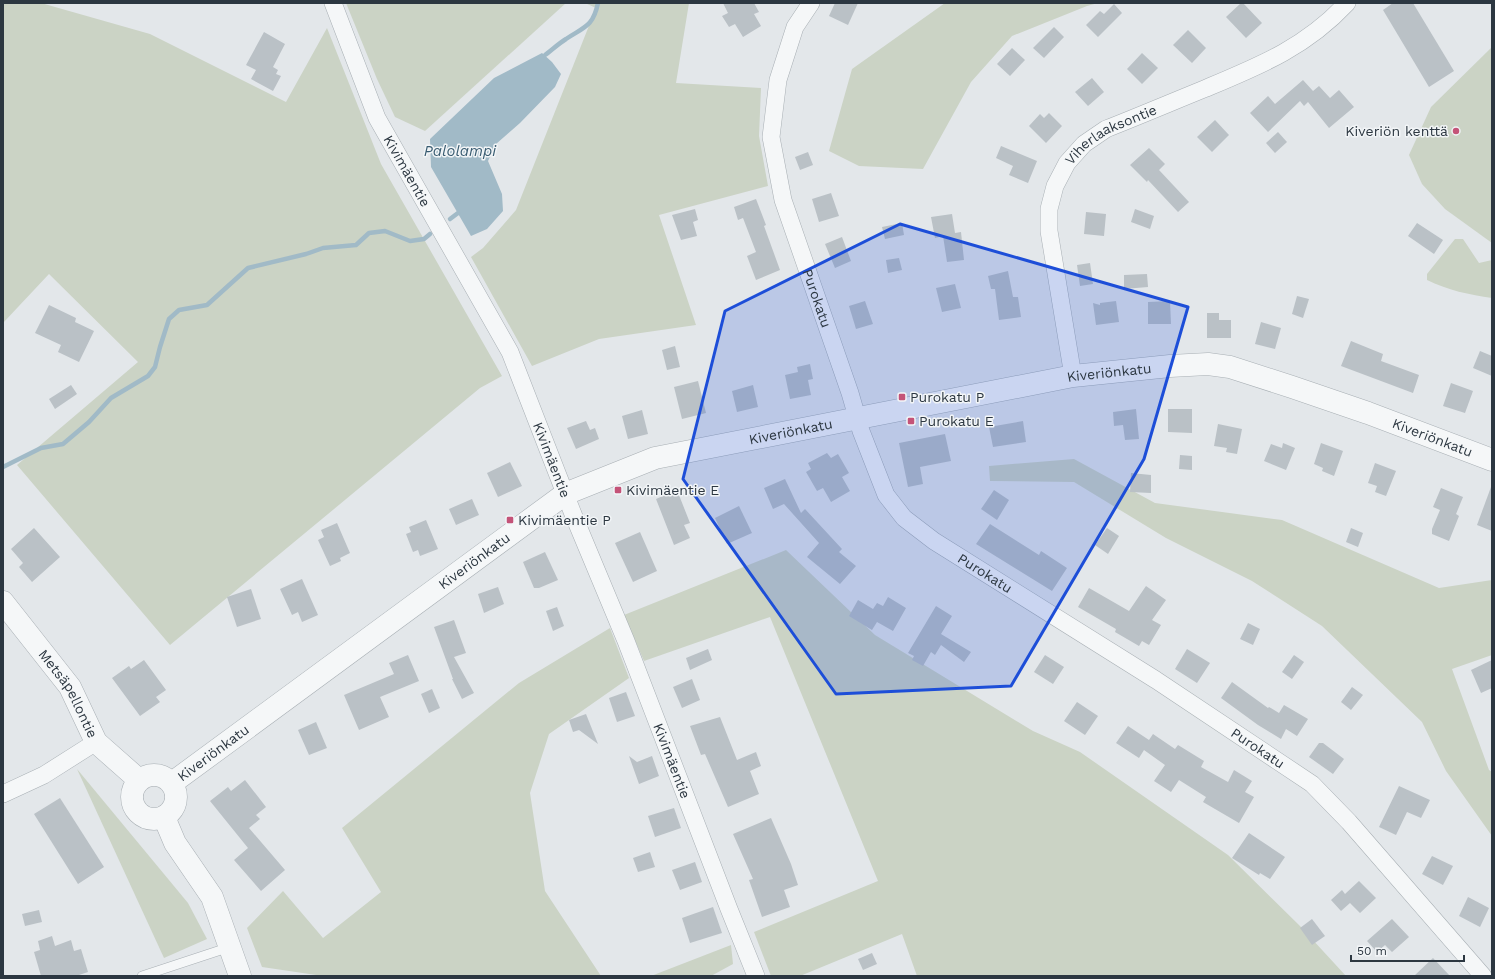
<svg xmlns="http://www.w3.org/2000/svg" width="1495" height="979" font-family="'Work Sans',sans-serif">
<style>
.green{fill:#cbd3c5}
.water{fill:#a1bac7}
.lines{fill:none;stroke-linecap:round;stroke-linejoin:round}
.stream{stroke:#a1bac7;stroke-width:4.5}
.building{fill:#bac1c6}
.service-casing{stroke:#a8afb4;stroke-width:10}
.minor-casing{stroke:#a8afb4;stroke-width:18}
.tertiary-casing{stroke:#a8afb4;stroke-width:23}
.service{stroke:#f5f7f8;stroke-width:9}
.minor{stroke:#f5f7f8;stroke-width:17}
.tertiary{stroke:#f5f7f8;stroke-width:22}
.marked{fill:#1d4ed8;fill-opacity:0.2;stroke:#1d4ed8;stroke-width:3;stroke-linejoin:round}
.poi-dot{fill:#c45378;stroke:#f2f5f7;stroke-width:1.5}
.labels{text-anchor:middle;stroke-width:3;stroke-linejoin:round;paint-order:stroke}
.poi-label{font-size:14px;fill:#2c3741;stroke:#f2f5f7;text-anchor:start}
.street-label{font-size:14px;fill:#2c3741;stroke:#f2f5f7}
.water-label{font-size:15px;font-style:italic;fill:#395c71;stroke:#f2f5f7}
</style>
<rect width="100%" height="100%" fill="#e3e7ea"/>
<g class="green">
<polygon points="3,3 41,3 150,34 286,102 327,28 381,164 502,376 480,388 170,645 17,465 138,362 49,274 3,323"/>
<polygon points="346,3 566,3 425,131 395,117 377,79"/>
<polygon points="585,3 689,3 676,83 761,88 759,136 768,186 659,215 696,325 599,339 532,366 471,257 483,248 516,210 596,8"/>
<polygon points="945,3 1098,3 1087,6 1012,36 971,82 923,169 859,166 829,151 852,69"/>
<polygon points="1492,47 1492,243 1445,209 1422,184 1409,155 1431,107"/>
<path d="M 1455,239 L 1463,239 L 1479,263 L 1492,260 L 1492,298 C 1470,295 1447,290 1427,280 L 1427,274 Z"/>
<polygon points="1074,459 1155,503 1282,520 1439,588 1492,580 1492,655 1452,669 1489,770 1492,772 1492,836 1446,771 1422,722 1322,626 1252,581 1166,538 1074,482 990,481 989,466"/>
<polygon points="786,550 875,635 1033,731 1080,752 1228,855 1300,926 1346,976 917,976 902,934 800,976 771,976 754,932 878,881 770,617 644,661 624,615"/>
<polygon points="610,628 629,678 549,734 530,793 545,891 601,976 323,976 262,967 247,928 283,891 323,938 381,892 342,828 519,683"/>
<polygon points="77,769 188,903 207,939 164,958"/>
<polygon points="731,945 733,964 711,976 651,976"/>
</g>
<polygon class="water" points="542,53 552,62 561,74 555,87 520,123 496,144 488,161 502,194 503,211 487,229 471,236 431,167 430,139 494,78"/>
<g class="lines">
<g class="stream">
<path d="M 545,55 C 552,50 558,44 566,39 C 584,27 593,27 598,3"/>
<polyline points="450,219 458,213"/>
<polyline points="3,467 41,448 63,444 89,422 111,398 148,376 155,367 160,347 169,319 179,310 207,305 248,268 306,254 323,248 356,245 369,233 385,231 410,241 424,239 430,234"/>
</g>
</g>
<g class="building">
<polygon points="723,3 754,3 759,12 754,14 761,26 743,37 735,24 729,27 722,16 728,13"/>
<polygon points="835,3 858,3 848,25 829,16"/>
<polygon points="1241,3 1243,3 1262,23 1246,38 1226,17"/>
<polygon points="1393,3 1413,3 1454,71 1429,87 1383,10"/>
<polygon points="1114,4 1122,13 1098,37 1086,25 1100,11 1104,14"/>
<polygon points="1054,27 1064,37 1044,58 1033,48"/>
<polygon points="1188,30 1206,48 1192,63 1173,45"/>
<polygon points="264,32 285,44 273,67 278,70 276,74 281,76 273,91 251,79 256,70 246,65"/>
<polygon points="1012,48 1025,60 1010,76 997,64"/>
<polygon points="1142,53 1158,68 1142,84 1127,69"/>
<polygon points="1092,78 1104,92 1088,106 1075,92"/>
<polygon points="1303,80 1313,91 1319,86 1330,98 1339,90 1354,107 1329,128 1308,102 1304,106 1300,101 1268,132 1250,113 1268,96 1275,104"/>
<polygon points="1049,113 1062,126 1046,143 1029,126 1040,114 1044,118"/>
<polygon points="1215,120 1229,135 1212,152 1197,137"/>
<polygon points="1278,132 1287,142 1275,153 1266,143"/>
<polygon points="1001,146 1037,161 1028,183 1009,175 1013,166 996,158"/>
<polygon points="1149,148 1165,164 1159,170 1189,202 1178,212 1148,180 1147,182 1130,165"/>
<polygon points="808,152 813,165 800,170 795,157"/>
<polygon points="831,193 839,216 819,222 812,199"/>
<polygon points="756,199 766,225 764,226 780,270 756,280 747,256 756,252 743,218 738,220 734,207"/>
<polygon points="695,209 698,220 693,222 697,236 681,240 672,215"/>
<polygon points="1135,209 1154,216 1150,229 1131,222"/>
<polygon points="1086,212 1106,214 1104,236 1084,234"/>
<polygon points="952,214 955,233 961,232 964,260 947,262 943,236 935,238 931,217"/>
<polygon points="902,223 904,235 885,239 882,227"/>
<polygon points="1417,223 1443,240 1434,254 1408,236"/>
<polygon points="842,237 851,261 835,268 825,244"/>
<polygon points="899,258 902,270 888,273 886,260"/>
<polygon points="1090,263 1093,284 1080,286 1077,265"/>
<polygon points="1008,271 1013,297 1018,297 1021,317 999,320 995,289 991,289 988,276"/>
<polygon points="1147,274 1148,287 1124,289 1124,275"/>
<polygon points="955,284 961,308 942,312 936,288"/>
<polygon points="1297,296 1309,299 1303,318 1292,314"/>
<polygon points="865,301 873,324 856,329 849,306"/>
<polygon points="1116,301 1119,322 1096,325 1093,303 1100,305 1100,303"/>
<polygon points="1170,301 1171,324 1148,324 1148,302"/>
<polygon points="49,305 76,318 75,322 94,331 79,362 58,352 61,345 35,333"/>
<polygon points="1207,313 1219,313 1219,320 1231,320 1231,338 1207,338"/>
<polygon points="1261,322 1281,328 1275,349 1255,344"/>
<polygon points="1351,341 1383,354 1381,361 1419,375 1413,393 1341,366"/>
<polygon points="675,346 680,367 667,370 662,350"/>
<polygon points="1480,351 1492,356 1492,376 1473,368"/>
<polygon points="810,364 813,379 808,380 811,395 790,399 785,375 798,372 797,367"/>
<polygon points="698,381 706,413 682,419 674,387"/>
<polygon points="1451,383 1473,391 1465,413 1443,406"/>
<polygon points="71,385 77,394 55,409 49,399"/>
<polygon points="753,385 758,407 737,412 732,391"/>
<polygon points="1136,409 1139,439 1125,440 1123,425 1114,426 1113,412"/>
<polygon points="1168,409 1192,409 1192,433 1168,432"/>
<polygon points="642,410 648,434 628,439 622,416"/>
<polygon points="586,421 590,430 595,428 599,439 576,449 567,428"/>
<polygon points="1023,421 1026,442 993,447 989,427"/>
<polygon points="1218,424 1242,429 1237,454 1226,452 1227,448 1214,446"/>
<polygon points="945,434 951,461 920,467 923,484 908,487 899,443"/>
<polygon points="1283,443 1295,448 1286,470 1264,461 1271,444 1282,448"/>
<polygon points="1321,443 1343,451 1334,476 1322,471 1323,468 1314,464"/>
<polygon points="827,453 831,458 838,454 849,473 842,477 850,491 831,502 823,488 817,491 806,472 811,469 808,463"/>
<polygon points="1180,455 1192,456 1192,470 1179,469"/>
<polygon points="510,462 522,486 498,497 487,473"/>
<polygon points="1375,463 1396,471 1386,496 1375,492 1377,486 1368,483"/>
<polygon points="1131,473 1151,475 1151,493 1130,492"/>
<polygon points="785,479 801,513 805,509 842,549 839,552 856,566 840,584 807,557 819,543 784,504 773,509 764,488"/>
<polygon points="1491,487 1492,487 1492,531 1477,525"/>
<polygon points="1441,488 1463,497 1456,514 1459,516 1449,541 1432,534 1432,529 1440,510 1433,507"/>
<polygon points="677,490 690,523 684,525 690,538 674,545 656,499"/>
<polygon points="994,490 1009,500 997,520 981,509"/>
<polygon points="472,499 479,515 456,525 449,509"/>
<polygon points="739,506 752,533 727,544 715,518"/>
<polygon points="426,520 438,549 420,556 418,550 413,552 406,534 411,532 409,527"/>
<polygon points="337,523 350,553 340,558 341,561 330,566 318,540 324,537 321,530"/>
<polygon points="990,524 1039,555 1041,551 1067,568 1052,591 976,544"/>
<polygon points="34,528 60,557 32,582 19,567 23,563 11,549"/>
<polygon points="1107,528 1119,536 1108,554 1095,545"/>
<polygon points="1351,528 1363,533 1358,547 1346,542"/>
<polygon points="640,532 657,571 633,582 615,543"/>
<polygon points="545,552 558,580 539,588 534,588 523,562"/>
<polygon points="302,579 318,615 302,622 298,612 292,615 280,589"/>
<polygon points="1146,586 1166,600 1152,620 1161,625 1149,645 1142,641 1139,646 1115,632 1116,629 1078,607 1089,588 1129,611"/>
<polygon points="498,587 504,604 484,613 478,594"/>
<polygon points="251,589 261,619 237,627 227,597"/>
<polygon points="888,597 906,608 893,631 877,622 872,630 849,616 858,600 873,609 877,603 883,606"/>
<polygon points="936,606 952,616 941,634 971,652 964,662 941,645 935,655 931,652 923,666 912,660 914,656 908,653"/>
<polygon points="557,607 564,626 553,631 546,611"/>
<polygon points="454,620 466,653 454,657 474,693 462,699 452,679 453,679 434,627"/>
<polygon points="1248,623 1260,629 1253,645 1240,639"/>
<polygon points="708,649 712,660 690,670 686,658"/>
<polygon points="1187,649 1210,663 1197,683 1175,669"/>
<polygon points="408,655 419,681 380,697 389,717 359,730 344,695 394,674 389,663"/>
<polygon points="1045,655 1064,667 1053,684 1034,672"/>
<polygon points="1294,655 1304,662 1292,679 1282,672"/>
<polygon points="144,660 166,690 156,697 160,702 140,716 112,678 129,666 131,669"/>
<polygon points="1492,660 1492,688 1481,693 1471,670"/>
<polygon points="692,679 700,700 682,708 673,687"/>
<polygon points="1232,682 1268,708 1269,707 1279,713 1284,705 1308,719 1297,736 1286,729 1281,739 1258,725 1221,698"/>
<polygon points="1352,687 1363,695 1351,710 1341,702"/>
<polygon points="432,689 440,708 429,713 421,694"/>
<polygon points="626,692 635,716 617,722 609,698"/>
<polygon points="1077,702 1098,716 1085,735 1064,721"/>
<polygon points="586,714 598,744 579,730 573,732 569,720"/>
<polygon points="720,717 737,760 756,752 761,766 750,771 759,794 728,807 705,754 701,755 690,726"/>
<polygon points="316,722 327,748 309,755 298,730"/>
<polygon points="1128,726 1149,740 1153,734 1175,749 1178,745 1204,761 1201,767 1228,782 1234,770 1252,781 1245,792 1254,797 1239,823 1203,802 1206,797 1179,780 1171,792 1154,781 1165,765 1144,750 1139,758 1116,743"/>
<polygon points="1319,743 1323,743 1344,759 1333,774 1309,757"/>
<polygon points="629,756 637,762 652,756 659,776 639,784"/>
<polygon points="245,780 266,807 256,815 260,819 249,828 285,870 261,891 234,860 248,848 210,801 228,787 231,791"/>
<polygon points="1399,786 1430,800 1421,818 1407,812 1396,835 1379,827"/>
<polygon points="60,798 104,867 78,884 34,814"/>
<polygon points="674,808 681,828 655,837 648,816"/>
<polygon points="771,818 791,864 798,885 784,890 790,907 762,917 749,880 753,879 733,834"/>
<polygon points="1249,833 1285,857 1270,879 1260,873 1259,875 1232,858"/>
<polygon points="650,852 655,867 638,872 633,858"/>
<polygon points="1432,856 1453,866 1443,885 1422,874"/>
<polygon points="695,862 702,882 680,890 672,870"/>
<polygon points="1359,881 1376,898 1360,913 1350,903 1341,911 1331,900 1342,890 1345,894"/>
<polygon points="1468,897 1489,908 1480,927 1459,916"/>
<polygon points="713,907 722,933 690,943 682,918"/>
<polygon points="39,910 42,922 25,926 22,914"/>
<polygon points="1312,919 1325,936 1312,945 1300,928"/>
<polygon points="1392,919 1409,937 1392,952 1385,945 1377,952 1367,941"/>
<polygon points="52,936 55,946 71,940 74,951 81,949 88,972 76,976 41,976 34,952 40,950 38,941"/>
<polygon points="872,953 877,964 863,970 858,959"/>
<polygon points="1433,958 1450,976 1414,976"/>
</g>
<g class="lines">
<g class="service-casing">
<polyline id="service" points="142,976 230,947"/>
</g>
<g class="minor-casing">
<g id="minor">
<path id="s1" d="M 333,3 L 377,118 L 510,352 L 573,514 L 626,641 L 729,909 L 756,976"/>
<path id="s2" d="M 811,3 L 795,27 L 778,80 L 771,137 L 783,200 L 850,393 L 861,431 L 886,495 L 904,518 L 934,541 L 1156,680 L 1312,784 L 1349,822 L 1483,976"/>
<path id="s3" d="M 1073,376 L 1049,231 L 1049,209 L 1055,186 L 1067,163 L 1084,144 L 1106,129 C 1139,116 1172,102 1204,89 C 1259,66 1305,48 1347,3"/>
<polyline points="3,794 44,775 96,742"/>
</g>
</g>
<g class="tertiary-casing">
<g id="tertiary">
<path id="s4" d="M 3,602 L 70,687 L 96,742 L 139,780"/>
<circle cx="154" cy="797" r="22"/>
<path id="s5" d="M 172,783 L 565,494 L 655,458 L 1073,376 L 1170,366 L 1208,364 L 1230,367 L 1292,387 L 1368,413 L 1492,460"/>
<polyline points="164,817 175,843 212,897 240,976"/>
</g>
</g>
<use href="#service" class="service"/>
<use href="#minor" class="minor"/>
<use href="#tertiary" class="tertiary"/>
</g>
<path class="marked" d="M 900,224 L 1188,307 L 1144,459 L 1011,686 L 836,694 L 683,479 L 725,311 Z"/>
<g class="poi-dot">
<circle cx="1456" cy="131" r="4"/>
<rect x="898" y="393" width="8" height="8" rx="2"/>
<rect x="907" y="417" width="8" height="8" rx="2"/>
<rect x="614" y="486" width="8" height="8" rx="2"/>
<rect x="506" y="516" width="8" height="8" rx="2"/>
</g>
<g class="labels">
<g class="poi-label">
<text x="1448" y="136" text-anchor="end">Kiveriön kenttä</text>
<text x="910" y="402">Purokatu P</text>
<text x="919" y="426">Purokatu E</text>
<text x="626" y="495">Kivimäentie E</text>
<text x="518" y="525">Kivimäentie P</text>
</g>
<g class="street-label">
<text dy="5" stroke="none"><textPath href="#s3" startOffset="272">Viherlaaksontie</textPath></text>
<text dy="5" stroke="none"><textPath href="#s1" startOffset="184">Kivimäentie</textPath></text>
<text dy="5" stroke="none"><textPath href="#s2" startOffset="310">Purokatu</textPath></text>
<text dy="5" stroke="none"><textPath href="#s5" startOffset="1047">Kiveriönkatu</textPath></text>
<text dy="5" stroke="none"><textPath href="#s5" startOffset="723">Kiveriönkatu</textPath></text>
<text dy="5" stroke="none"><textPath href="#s5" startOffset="1383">Kiveriönkatu</textPath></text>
<text dy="5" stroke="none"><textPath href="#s1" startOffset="508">Kivimäentie</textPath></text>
<text dy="5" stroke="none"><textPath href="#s5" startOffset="375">Kiveriönkatu</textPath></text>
<text dy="5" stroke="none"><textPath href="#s2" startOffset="646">Purokatu</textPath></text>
<text dy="5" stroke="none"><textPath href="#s4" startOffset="113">Metsäpellontie</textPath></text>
<text dy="5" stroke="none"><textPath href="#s2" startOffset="970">Purokatu</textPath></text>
<text dy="5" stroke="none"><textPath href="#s5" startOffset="51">Kiveriönkatu</textPath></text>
<text dy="5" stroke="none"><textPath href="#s1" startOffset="832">Kivimäentie</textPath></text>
</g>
<g class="water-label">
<text x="460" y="156">Palolampi</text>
</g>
</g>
<rect width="1495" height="979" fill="none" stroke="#2c3741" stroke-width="8"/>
<path d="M1351 955v6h113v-6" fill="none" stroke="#2c3741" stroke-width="2"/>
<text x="1357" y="955" font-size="12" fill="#2c3741" stroke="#f2f5f7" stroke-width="3" paint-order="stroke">50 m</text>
</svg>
